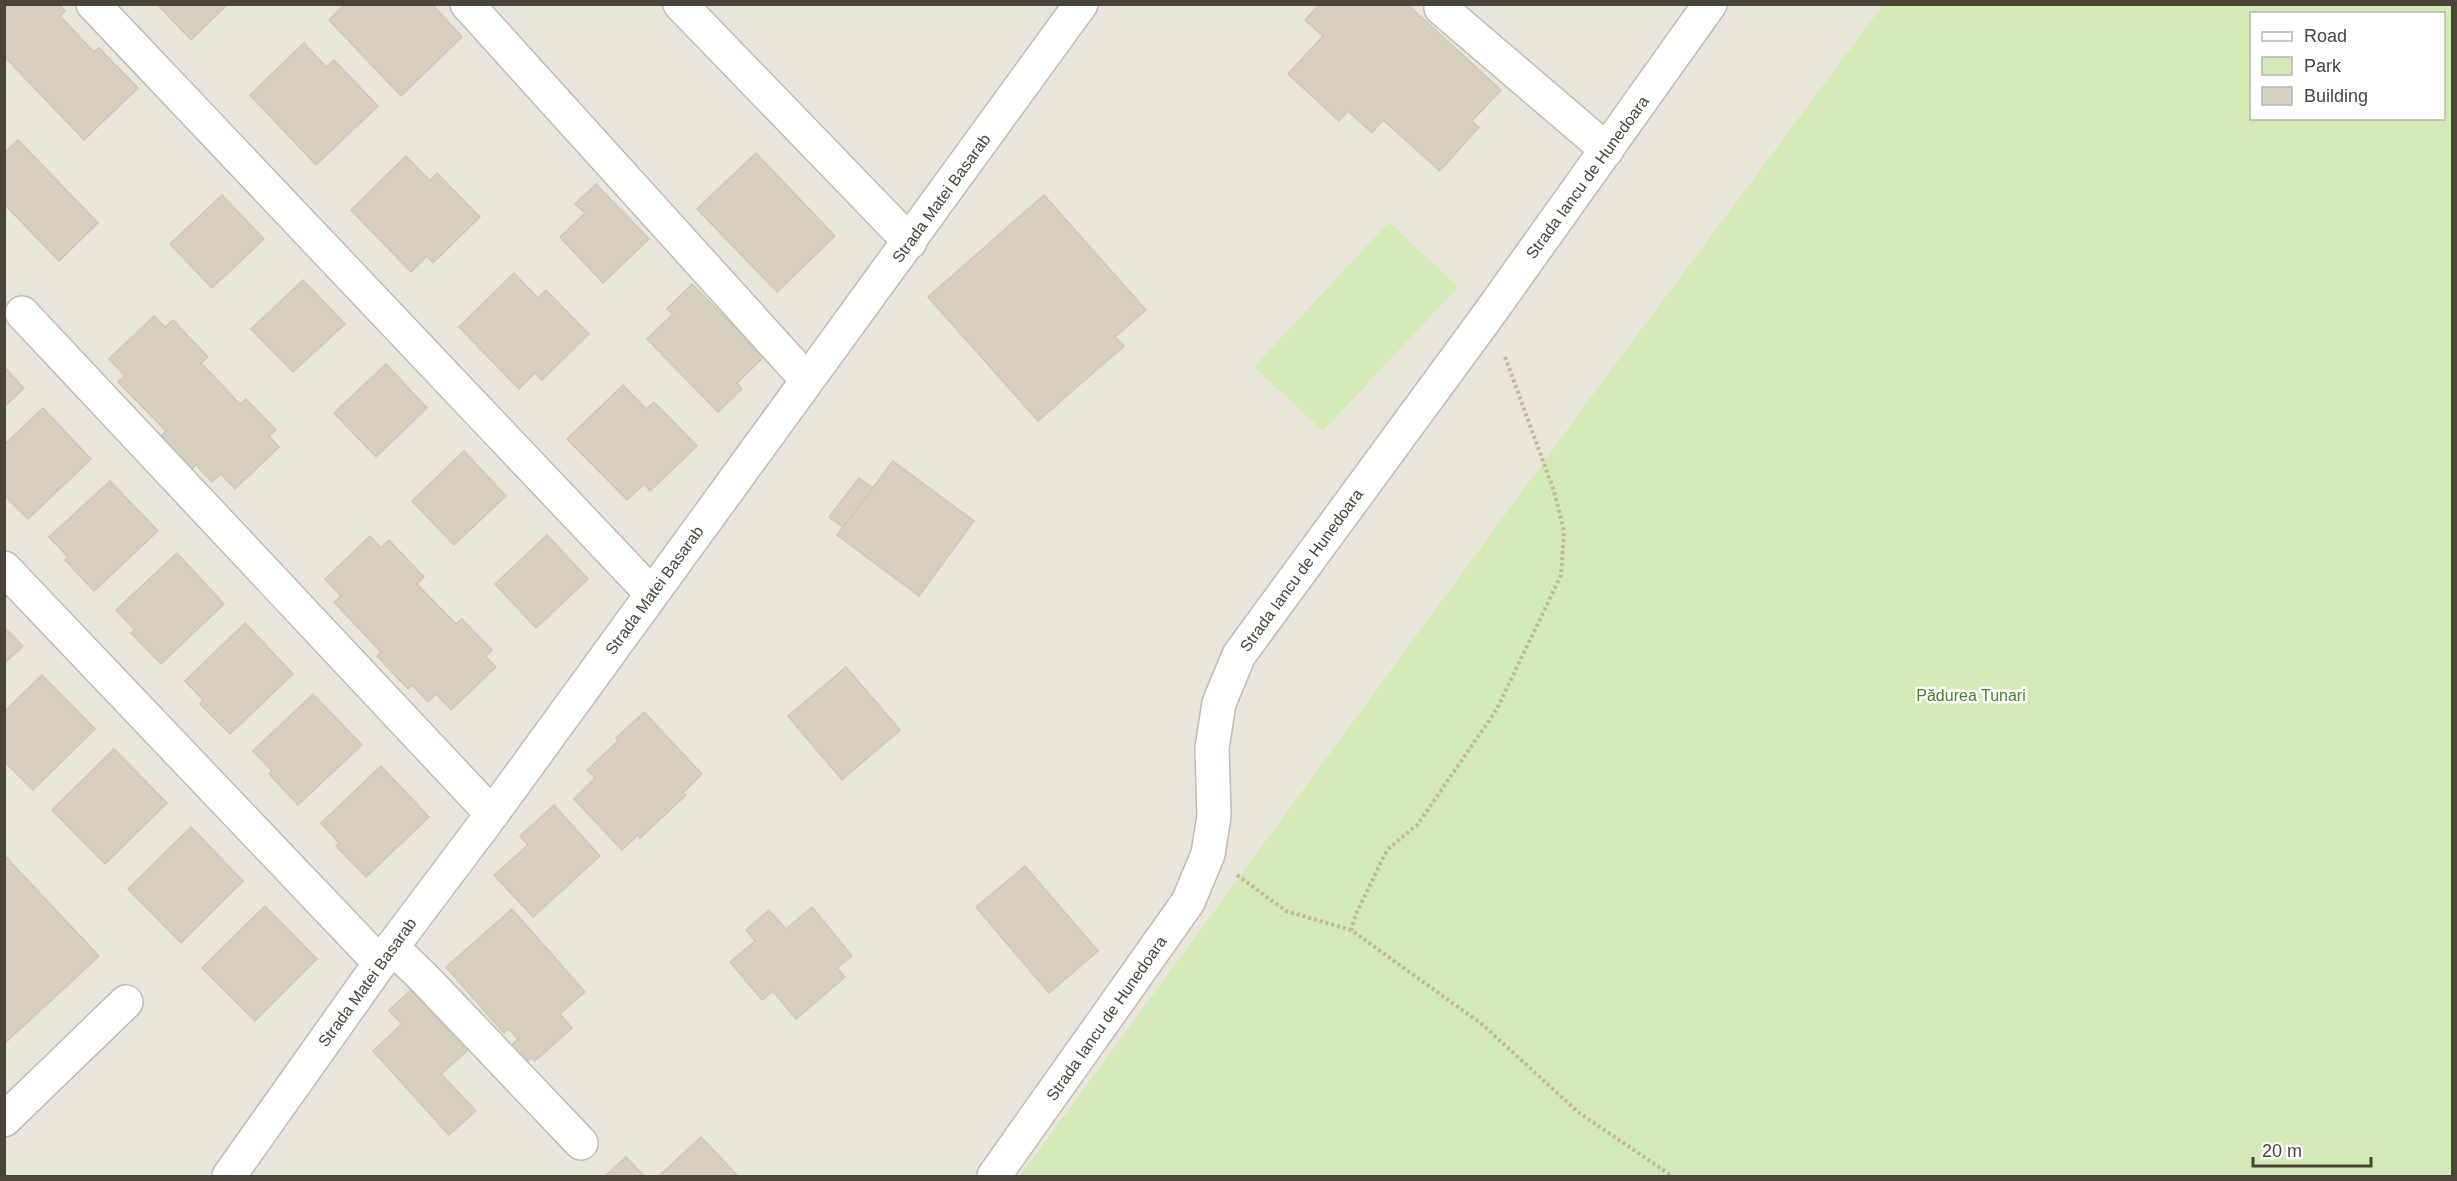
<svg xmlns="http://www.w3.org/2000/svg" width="2457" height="1181" font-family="Arial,sans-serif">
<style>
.residential{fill:#eae5da;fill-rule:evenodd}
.green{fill:#d2eab5;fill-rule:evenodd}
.building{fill:#d8cfc1;stroke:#d3c7b4;stroke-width:1.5}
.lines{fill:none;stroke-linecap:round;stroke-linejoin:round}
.minor-casing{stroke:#c2bbae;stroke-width:36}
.path{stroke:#c4b79f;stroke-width:4;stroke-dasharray:3 3;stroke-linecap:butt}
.minor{stroke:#fff;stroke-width:33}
.labels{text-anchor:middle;stroke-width:5;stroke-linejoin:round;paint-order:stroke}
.street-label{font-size:16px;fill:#4b4439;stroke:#fff}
.park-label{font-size:16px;fill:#4a7f2a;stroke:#fff}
</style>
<rect width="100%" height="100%" fill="#f6f3ec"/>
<path class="residential" d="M 5,5 L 2452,5 L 2452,1176 L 5,1176 ZM 2252,14 L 2444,14 L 2444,118 L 2252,118 Z"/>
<g class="green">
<path d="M 1883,5 L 2452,5 L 2452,1176 L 1020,1176 L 1600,385 ZM 2252,14 L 2444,14 L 2444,118 L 2252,118 Z"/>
<polygon points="1389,222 1458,287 1323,431 1254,367"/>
</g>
<g class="building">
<polygon points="4,4 59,4 65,11 60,16 94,52 99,48 138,88 84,140 4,56"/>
<polygon points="157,4 228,4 191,40"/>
<polygon points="345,4 432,4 462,37 401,96 329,20"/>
<polygon points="1320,4 1407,4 1501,90 1472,121 1479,127 1440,171 1383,120 1372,133 1348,111 1339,121 1288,74 1323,36 1305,20"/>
<polygon points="304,43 326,67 334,60 378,106 316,165 250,95"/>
<polygon points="18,140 98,223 59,261 4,204 4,153"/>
<polygon points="756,153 835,236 777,292 697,209"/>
<polygon points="406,156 430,181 437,173 480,217 433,263 427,256 411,272 351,210"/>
<polygon points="596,184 649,239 603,283 560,237 585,213 575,204"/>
<polygon points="222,195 264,239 212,288 170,244"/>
<polygon points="1044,195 1146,310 1115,337 1124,346 1038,421 928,297"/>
<polygon points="514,273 538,298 546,290 589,334 542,380 535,373 519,389 459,327"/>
<polygon points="303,280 345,324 293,372 251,329"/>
<polygon points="692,284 764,357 737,383 742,389 718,412 647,339 673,314 667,309"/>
<polygon points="154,316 165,327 173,320 208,357 201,363 240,404 246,399 276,430 269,436 279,447 235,489 221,474 212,482 196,465 192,469 161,436 166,431 118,382 125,376 109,359"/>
<polygon points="386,364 427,408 376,457 334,413"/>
<polygon points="4,367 24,388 4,407"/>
<polygon points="623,385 646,409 654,402 697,446 650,491 644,484 627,500 567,439"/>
<polygon points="43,408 91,459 28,519 4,495 4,445"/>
<polygon points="464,451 506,496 454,545 412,501"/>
<polygon points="893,461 974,521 919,596 837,535"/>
<polygon points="859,478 873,488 843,527 829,517"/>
<polygon points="110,481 158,531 94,591 65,560 68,557 49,537"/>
<polygon points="547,535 588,579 536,628 495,584"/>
<polygon points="370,536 381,548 389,540 424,577 417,584 456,624 462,619 492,650 485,656 496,667 451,710 436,694 428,702 412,685 408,689 377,656 381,652 334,602 341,596 325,579"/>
<polygon points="177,553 224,604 161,664 131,633 135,630 116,610"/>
<polygon points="245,623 293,674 230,734 200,704 203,700 185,681"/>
<polygon points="4,627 23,646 4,664"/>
<polygon points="846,667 900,730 842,780 788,716"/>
<polygon points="42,675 95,729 33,790 4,761 4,712"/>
<polygon points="313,694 362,745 298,805 269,774 272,771 253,751"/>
<polygon points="644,712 702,774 683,793 686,795 640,838 638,835 622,850 574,799 595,778 587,770 618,741 616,738"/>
<polygon points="114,749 167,803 105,864 52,810"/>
<polygon points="381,766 429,817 366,877 336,846 339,843 321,823"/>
<polygon points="554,805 600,856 533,917 494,875 528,845 520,836"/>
<polygon points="191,827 243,881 181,943 128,889"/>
<polygon points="4,855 99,956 4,1044"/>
<polygon points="1025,866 1098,951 1049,993 976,907"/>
<polygon points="265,906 317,959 255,1021 202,968"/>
<polygon points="812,907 852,956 837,968 845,977 796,1019 773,991 762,1000 730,962 755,941 746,930 769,910 786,929"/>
<polygon points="512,909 585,992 560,1014 572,1028 535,1061 531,1058 525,1063 510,1046 518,1039 509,1029 504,1033 446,967"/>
<polygon points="411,990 467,1051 441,1074 476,1111 449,1135 373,1051 402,1024 389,1010"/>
<polygon points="701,1137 738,1176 659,1176"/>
<polygon points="626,1157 644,1176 605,1176"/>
</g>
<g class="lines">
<g class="minor-casing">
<g id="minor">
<polyline points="93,4 651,593"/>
<polyline points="467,4 807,380"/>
<polyline points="680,4 910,242"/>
<polyline points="1441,8 1607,150"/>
<polyline points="22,313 492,814"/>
<polyline points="4,568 380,963"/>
<polyline points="392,947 425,979 581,1143"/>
<polyline points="4,1120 126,1002"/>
<polyline points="229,1176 380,963 492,814 1081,4"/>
<polyline points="994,1176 1188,902 1208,854 1214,816 1212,748 1219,703 1239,655 1489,314 1710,4"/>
</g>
</g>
<g class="path">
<polyline points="1505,357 1554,491 1564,531 1561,575 1497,709 1418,824 1387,850 1356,914 1351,930 1483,1025 1578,1112 1672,1176"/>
<polyline points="1237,875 1286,911 1351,930"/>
</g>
<use href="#minor" class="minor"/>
</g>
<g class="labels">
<g class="street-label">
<text transform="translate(1587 177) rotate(-54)" y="6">Strada Iancu de Hunedoara</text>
<text transform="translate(941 198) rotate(-54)" y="6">Strada Matei Basarab</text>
<text transform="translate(1301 570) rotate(-54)" y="6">Strada Iancu de Hunedoara</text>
<text transform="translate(654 590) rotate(-54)" y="6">Strada Matei Basarab</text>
<text transform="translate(367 982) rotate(-54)" y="6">Strada Matei Basarab</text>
<text transform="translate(1106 1018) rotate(-55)" y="6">Strada Iancu de Hunedoara</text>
</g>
<g class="park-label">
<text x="1971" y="701">Pădurea Tunari</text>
</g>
</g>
<rect width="2457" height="1181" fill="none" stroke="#4b4439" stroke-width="12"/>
<rect x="2250" y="12" width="195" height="108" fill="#ffffff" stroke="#b7b4b0" stroke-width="1.5"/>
<rect x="2262" y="32" width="30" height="9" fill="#ffffff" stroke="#b7b4b0" stroke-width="1.5"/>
<text x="2304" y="42" font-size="18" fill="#4b4439">Road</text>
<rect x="2262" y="57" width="30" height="18" fill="#d2eab5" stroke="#b7b4b0" stroke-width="1.5"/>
<text x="2304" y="72" font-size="18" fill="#4b4439">Park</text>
<rect x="2262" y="87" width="30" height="18" fill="#d8cfc1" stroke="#b7b4b0" stroke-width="1.5"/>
<text x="2304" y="102" font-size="18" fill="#4b4439">Building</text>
<path d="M2253 1157v9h118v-9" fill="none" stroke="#4b4439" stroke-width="3"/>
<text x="2262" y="1157" font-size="18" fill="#4b4439" stroke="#ffffff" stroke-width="4.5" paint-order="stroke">20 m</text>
</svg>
